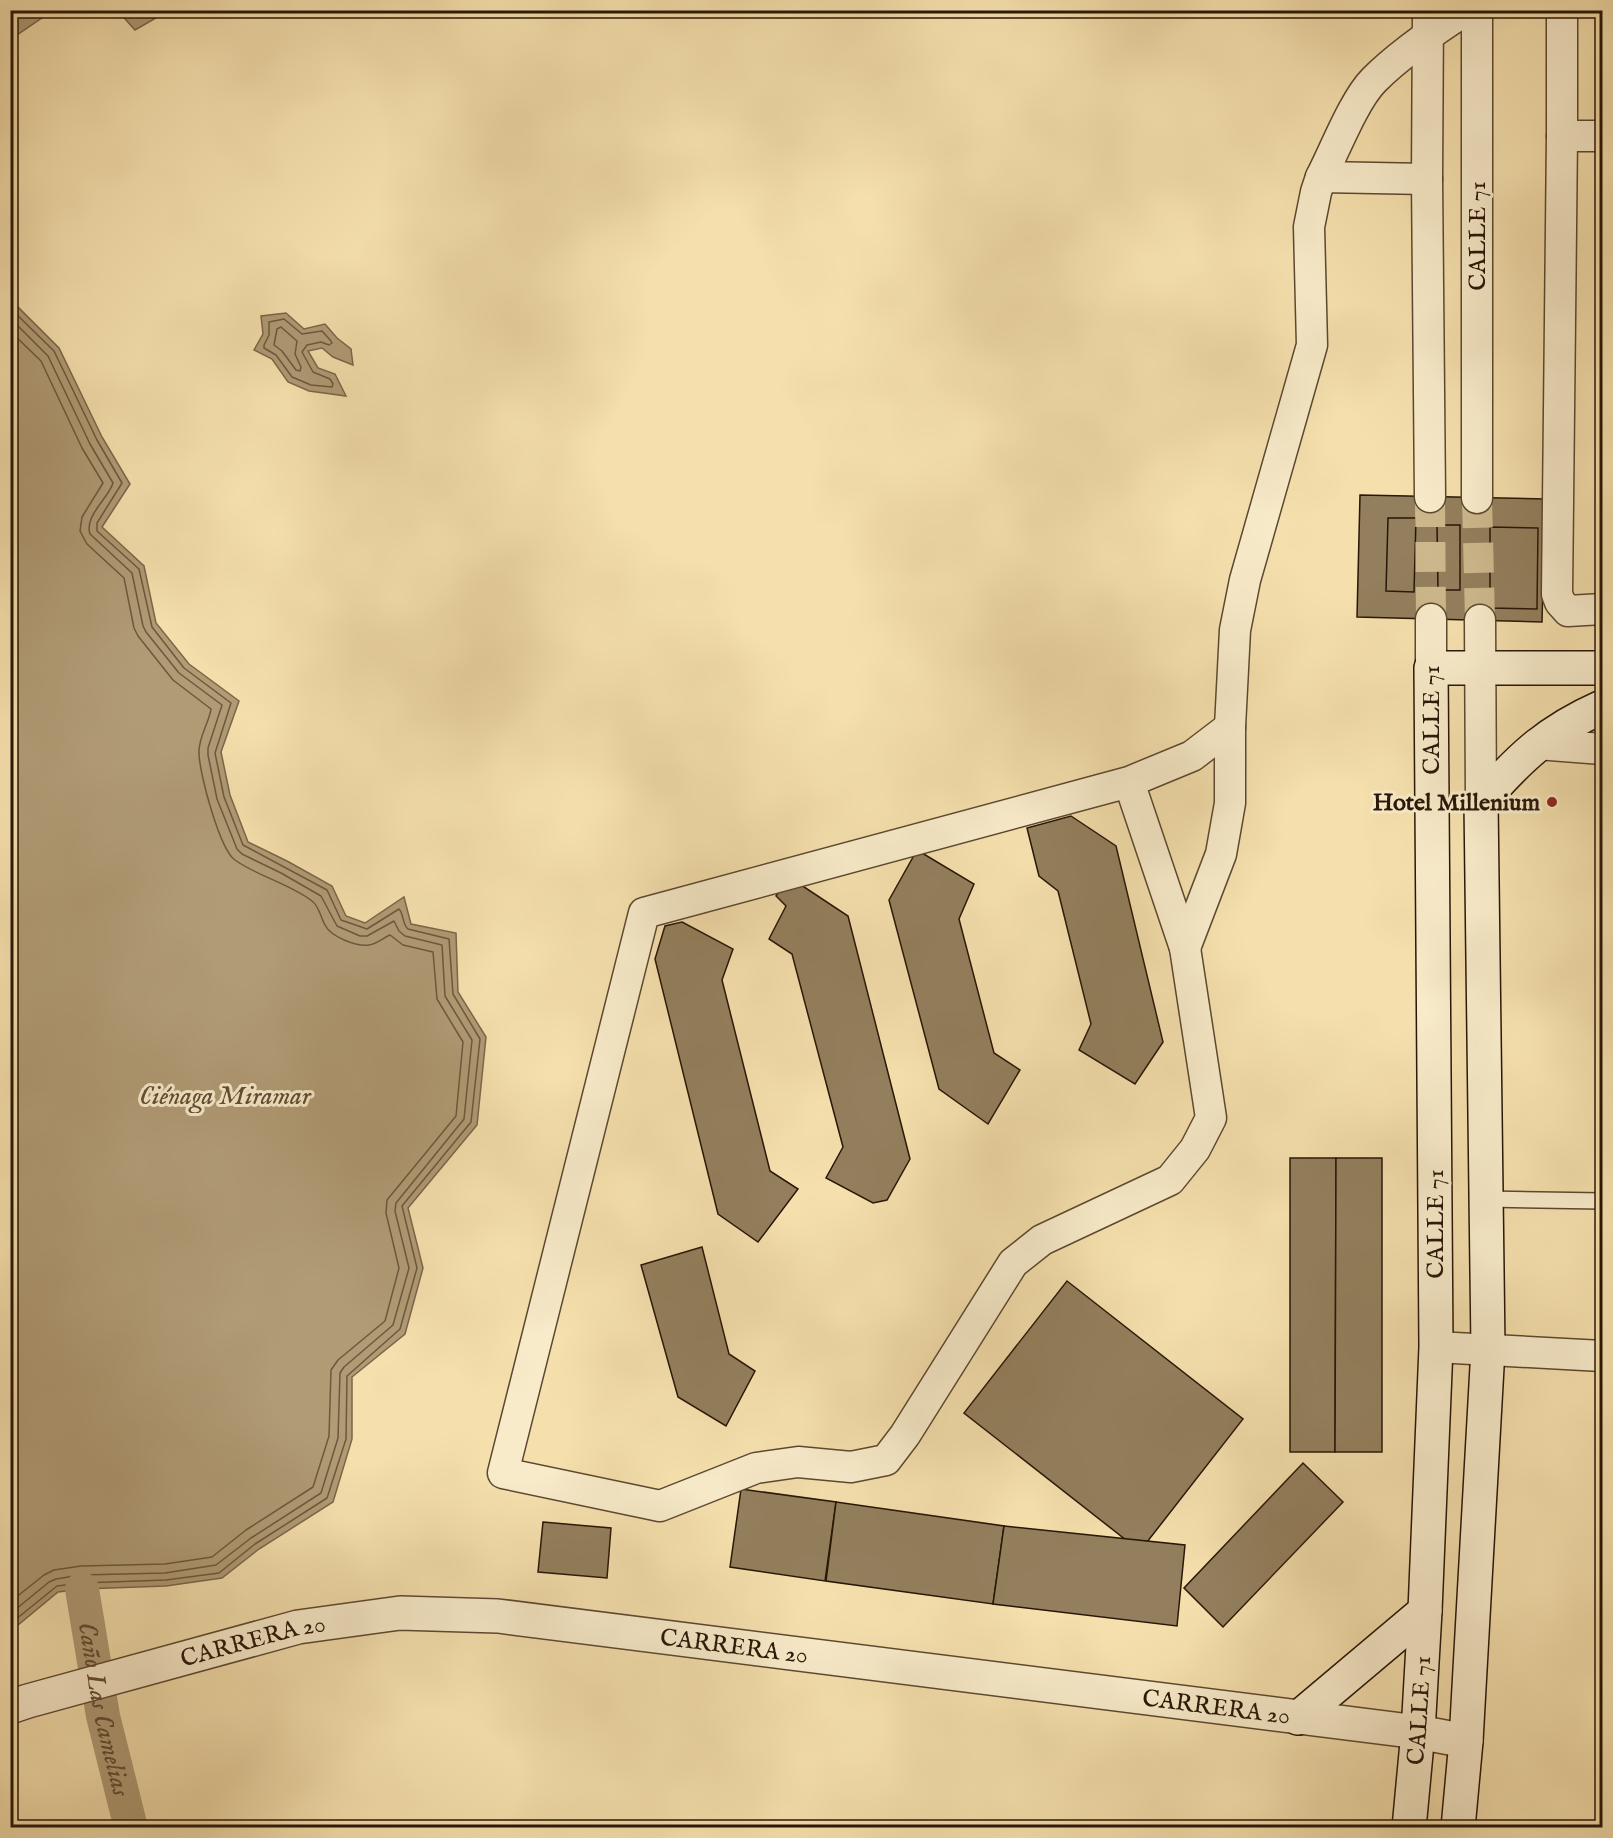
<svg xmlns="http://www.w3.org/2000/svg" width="1613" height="1838" font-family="'IM FELL English',serif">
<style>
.water{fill:#b09b75;stroke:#7a6649;stroke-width:1.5}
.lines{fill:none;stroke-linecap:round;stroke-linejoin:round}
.shore{stroke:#6c583e;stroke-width:1.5}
.canal{stroke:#b09b75;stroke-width:34}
.building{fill:#937f5d;stroke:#291607;stroke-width:1.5}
.minor-tunnel{stroke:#ccb88c;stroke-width:30;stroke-dasharray:30 15;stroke-linecap:butt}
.service-casing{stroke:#5c4830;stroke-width:18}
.minor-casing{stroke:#5c4830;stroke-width:33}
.tertiary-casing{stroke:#5c4830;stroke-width:36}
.secondary-casing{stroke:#291607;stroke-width:36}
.service{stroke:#f8ebca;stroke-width:15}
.minor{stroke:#f8ebca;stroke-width:30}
.tertiary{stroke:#f8ebca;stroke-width:33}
.secondary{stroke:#f8ebca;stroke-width:33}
.poi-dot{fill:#8f2418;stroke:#f8ebca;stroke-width:2}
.labels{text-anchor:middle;stroke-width:6;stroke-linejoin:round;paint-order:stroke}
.street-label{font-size:24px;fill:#291607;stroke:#f8ebca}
.poi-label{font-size:24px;font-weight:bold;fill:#291607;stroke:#f8ebca;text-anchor:end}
.water-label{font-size:26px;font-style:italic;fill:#5f4b33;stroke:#f8ebca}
</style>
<rect width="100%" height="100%" fill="#f5e0ad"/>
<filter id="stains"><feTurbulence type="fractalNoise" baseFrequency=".00333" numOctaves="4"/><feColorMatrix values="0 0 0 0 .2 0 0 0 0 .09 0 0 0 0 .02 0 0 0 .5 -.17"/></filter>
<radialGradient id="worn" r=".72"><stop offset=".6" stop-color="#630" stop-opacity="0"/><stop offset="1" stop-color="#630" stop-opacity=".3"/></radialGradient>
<g class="water">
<polygon points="11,10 52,10 52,11 11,39"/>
<polygon points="118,11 168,11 135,30"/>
<polygon points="10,295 13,302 59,348 102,437 130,484 102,527 144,566 156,623 189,664 239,701 221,752 230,795 248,842 287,861 332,886 346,916 365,923 404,897 411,924 456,933 458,992 486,1037 477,1125 408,1208 423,1268 405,1334 352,1377 352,1439 333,1502 259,1549 222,1578 166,1586 82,1589 58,1592 12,1630 10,1630"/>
<polygon points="286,313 304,329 325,324 337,338 351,349 353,365 333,357 322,348 308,351 318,368 335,374 346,396 309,391 288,382 272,359 254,350 263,334 261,316"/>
</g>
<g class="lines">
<g class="shore">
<path d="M 10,308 L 54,351 L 97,440 L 122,483 L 97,523 L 97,531 L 139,569 L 152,627 L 184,668 L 231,703 L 215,753 L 224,797 L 243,845 L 327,890 L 341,920 L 367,929 L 399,909 C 404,914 402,924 408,929 L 449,939 L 453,994 L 480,1039 L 471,1122 L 402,1206 L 417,1268 L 400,1329 L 347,1376 L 346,1439 L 327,1498 L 255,1544 L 219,1573 L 166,1580 L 82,1583 L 57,1586 L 10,1624"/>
<path d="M 10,318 L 48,356 L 90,444 L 113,483 C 108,499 84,516 90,534 L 132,573 L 143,626 L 146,632 L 179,673 L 222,705 L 208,748 L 208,755 L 217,799 L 237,849 L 242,854 L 281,873 L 321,896 L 337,926 L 360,936 L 367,936 L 394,921 L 399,931 L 405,936 L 442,945 L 445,996 L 472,1040 L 464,1119 L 396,1203 L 395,1211 L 409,1268 L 393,1325 L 344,1367 L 340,1373 L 338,1438 L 321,1493 L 251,1538 L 216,1565 L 165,1573 L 81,1575 L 56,1579 L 49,1582 L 10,1614"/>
<polygon points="284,319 302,334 322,331 331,341 332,343 329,345 321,342 307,345 302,352 313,372 330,379 333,384 332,387 311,385 292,377 276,355 264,348 264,345 269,335 269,322"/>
<polygon points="281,327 297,341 295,354 301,367 300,371 296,370 282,351 274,345 277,329"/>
<path d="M 10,331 L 41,361 L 82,448 L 103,483 L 82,517 L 80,531 L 87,544 L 124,578 L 134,628 L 138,636 L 173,680 L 211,709 C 209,723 198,738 199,753 C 199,773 220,850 235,860 C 257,876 290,884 312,901 C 319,906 321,918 325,925 C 331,937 357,947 369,945 C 377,944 383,938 390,935 L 403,945 L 433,952 L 437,999 L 463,1042 L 456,1116 L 387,1200 L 386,1213 L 399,1268 L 385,1321 L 338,1360 L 331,1370 L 329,1436 L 313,1487 L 246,1530 L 212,1557 L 165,1564 L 81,1566 L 54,1570 L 44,1575 L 10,1602"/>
</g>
<path class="canal" id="s1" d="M 82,1589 L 103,1716 L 131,1828"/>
</g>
<g class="building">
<polygon points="1360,495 1545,499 1542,622 1357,617"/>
<polygon points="1388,518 1416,518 1414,592 1386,591"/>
<polygon points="1437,525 1460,525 1460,590 1438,590"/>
<polygon points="1490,527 1538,528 1537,609 1490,608"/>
<polygon points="1071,816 1116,846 1163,1042 1135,1084 1079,1050 1091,1024 1058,891 1039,876 1027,828"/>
<polygon points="917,850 974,884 959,919 994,1053 1020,1070 988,1124 939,1089 889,900"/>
<polygon points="789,877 848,916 910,1159 887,1200 873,1203 826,1178 843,1147 792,954 769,939 786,906 776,896"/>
<polygon points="682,922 733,949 722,980 770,1171 798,1189 758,1242 718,1214 655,959 665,926"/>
<polygon points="1290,1158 1336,1158 1335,1452 1290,1452"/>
<polygon points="1336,1158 1382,1158 1382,1452 1335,1452"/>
<polygon points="702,1247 729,1354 755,1371 726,1426 678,1397 641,1265"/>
<polygon points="1067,1281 1243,1419 1140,1551 964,1413"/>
<polygon points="1303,1463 1343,1502 1223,1627 1184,1588"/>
<polygon points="741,1489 836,1502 825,1581 730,1567"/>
<polygon points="836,1502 1004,1526 993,1604 826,1581"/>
<polygon points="543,1522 611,1528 607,1578 538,1572"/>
<polygon points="1004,1526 1185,1545 1177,1626 993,1604"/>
</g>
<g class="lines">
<g class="minor-tunnel">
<polyline points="1430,497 1431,619"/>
<polyline points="1477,498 1480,620"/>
</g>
<g class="service-casing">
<polyline id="service" points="1486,1199 1602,1201"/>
</g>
<g class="minor-casing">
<g id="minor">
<polyline points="1428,10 1427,179 1430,497"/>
<polyline points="1477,10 1477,498"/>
<polyline points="1562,10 1562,136 1557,594 1560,602 1568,611 1602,609"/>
<polyline points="1562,136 1602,136"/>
<path d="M 1321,177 C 1335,150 1354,100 1374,80 C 1401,53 1435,30 1466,10"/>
<polyline points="1480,620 1481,802"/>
<polyline points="1431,668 1431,619"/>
<polyline points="1537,744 1602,749"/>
<polyline points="1129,782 1185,948 1211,1118 1195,1149 1170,1180 1042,1240 1013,1263 905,1435 886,1460 851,1467 798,1462 756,1468 660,1506 503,1473 644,913 1129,782 1192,756 1230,727"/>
<polyline points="1185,948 1221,854 1230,803 1230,727 1235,630 1245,580 1312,345 1309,227 1316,192 1321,177 1427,179"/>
<polyline points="1436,1347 1602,1356"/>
</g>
</g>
<g class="tertiary-casing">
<g id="tertiary">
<path id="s2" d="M 10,1707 L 28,1701 L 298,1627 L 400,1613 L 498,1616 L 1418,1732 L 1466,1741"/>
</g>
</g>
<g class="secondary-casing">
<g id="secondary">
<polyline points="1298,1718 1425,1611"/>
<path id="s3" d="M 1409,1828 L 1418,1732 L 1425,1611 L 1436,1347 L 1431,668 L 1602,668"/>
<path d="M 1458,1828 L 1466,1741 L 1488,1349 L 1481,802 C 1520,757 1548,731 1602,707"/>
</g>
</g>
<use href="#service" class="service"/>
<use href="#minor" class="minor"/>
<use href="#tertiary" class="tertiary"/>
<use href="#secondary" class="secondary"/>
</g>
<circle class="poi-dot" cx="1552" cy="802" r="6"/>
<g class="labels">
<g class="street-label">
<text transform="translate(1477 236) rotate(-90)" y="8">CALLE 71</text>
<text transform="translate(1431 720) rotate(-90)" y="8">CALLE 71</text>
<text transform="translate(1435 1224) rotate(-90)" y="8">CALLE 71</text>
<text dy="8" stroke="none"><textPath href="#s2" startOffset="252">CARRERA 20</textPath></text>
<text dy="8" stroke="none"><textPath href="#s2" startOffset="738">CARRERA 20</textPath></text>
<text dy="8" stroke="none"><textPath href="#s2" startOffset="1224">CARRERA 20</textPath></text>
<text dy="8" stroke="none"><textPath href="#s3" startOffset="118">CALLE 71</textPath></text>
</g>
<g class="poi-label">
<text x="1540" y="810">Hotel Millenium</text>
</g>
<g class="water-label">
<text x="225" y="1104">Ciénaga Miramar</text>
<text dy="9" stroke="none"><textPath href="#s1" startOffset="122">Caño Las Camelias</textPath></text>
</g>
</g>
<rect width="1613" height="1838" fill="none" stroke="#f5e0ad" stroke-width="36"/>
<rect x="12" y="12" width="1589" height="1814" fill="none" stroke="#291607" stroke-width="3"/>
<rect x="18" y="18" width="1577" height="1802" fill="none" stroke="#291607" stroke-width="1.5"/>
<rect width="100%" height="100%" filter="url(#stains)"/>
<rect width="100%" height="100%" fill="url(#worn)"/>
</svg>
